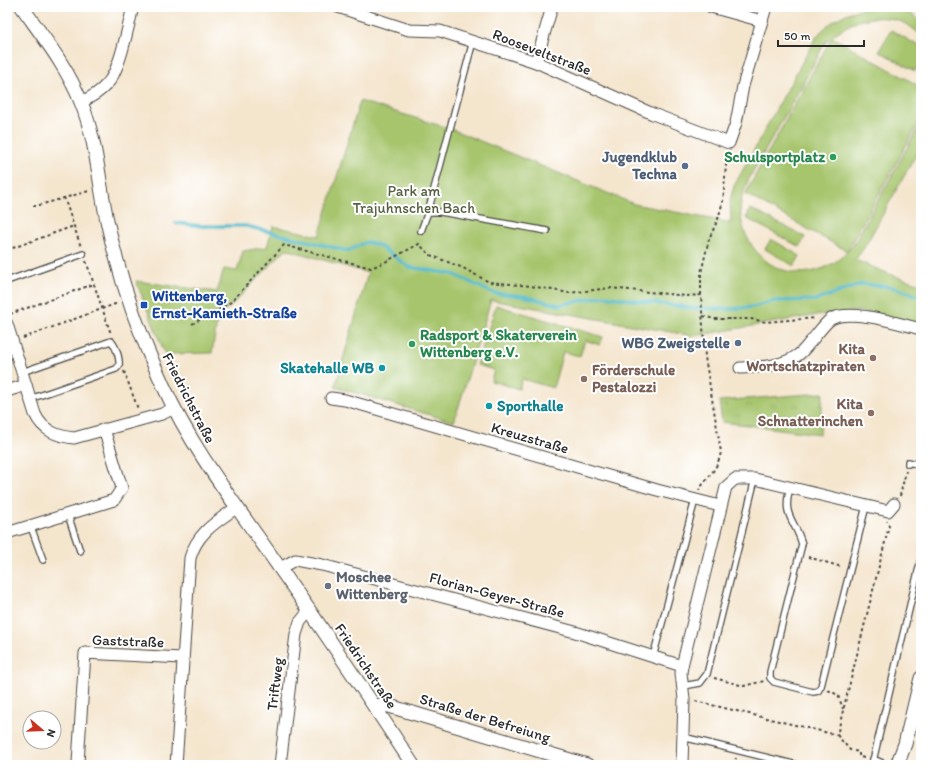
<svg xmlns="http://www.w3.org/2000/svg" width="928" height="772" font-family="Itim,sans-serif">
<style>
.grass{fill:url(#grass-tufts);stroke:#68784c}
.green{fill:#a6c56c;stroke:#68784c}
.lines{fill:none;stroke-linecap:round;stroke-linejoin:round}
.stream{stroke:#4bb8c7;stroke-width:3.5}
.service-casing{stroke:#494743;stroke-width:8}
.minor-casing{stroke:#494743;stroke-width:13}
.tertiary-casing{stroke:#494743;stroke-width:15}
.path{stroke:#494743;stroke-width:2;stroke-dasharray:3 3;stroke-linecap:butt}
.service{stroke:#fff;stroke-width:5.5}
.minor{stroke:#fff;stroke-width:11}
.tertiary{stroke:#fff;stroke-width:13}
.leisure-dot{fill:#2e9e5b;stroke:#fff;stroke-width:1.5}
.service-dot{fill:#5c6f8a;stroke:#fff;stroke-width:1.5}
.transit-dot{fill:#1a4fb4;stroke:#fff;stroke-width:1.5}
.education-dot{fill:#8d6e63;stroke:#fff;stroke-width:1.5}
.culture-dot{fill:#0f9aa8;stroke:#fff;stroke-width:1.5}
.worship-dot{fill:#6b7280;stroke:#fff;stroke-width:1.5}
.labels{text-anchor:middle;stroke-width:4;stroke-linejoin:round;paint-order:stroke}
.street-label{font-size:15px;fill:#2b2b2b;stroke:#fff}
.service-label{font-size:15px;font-weight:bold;fill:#4e5e75;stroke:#fff;text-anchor:end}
.leisure-label{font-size:15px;font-weight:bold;fill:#27864d;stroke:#fff;text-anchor:end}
.park-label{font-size:15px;fill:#566142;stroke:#fff}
.transit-label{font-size:15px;font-weight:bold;fill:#164399;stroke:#fff;text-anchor:start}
.education-label{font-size:15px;font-weight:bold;fill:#785e54;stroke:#fff;text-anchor:end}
.culture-label{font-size:15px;font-weight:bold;fill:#0d838f;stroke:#fff;text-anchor:end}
.worship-label{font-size:15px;font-weight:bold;fill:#5b616d;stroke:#fff;text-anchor:start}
</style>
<defs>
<pattern id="grass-tufts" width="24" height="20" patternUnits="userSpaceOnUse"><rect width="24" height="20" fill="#a6c56c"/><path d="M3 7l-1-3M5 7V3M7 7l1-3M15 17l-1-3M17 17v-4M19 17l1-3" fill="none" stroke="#8fa95e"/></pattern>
</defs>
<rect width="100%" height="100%" fill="#fff"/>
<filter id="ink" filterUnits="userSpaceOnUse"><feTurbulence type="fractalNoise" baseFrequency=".025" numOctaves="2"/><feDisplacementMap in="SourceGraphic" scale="8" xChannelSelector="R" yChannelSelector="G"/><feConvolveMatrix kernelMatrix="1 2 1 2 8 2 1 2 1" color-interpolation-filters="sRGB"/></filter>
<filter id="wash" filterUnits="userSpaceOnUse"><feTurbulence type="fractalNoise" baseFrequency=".012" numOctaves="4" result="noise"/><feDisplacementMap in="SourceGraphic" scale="16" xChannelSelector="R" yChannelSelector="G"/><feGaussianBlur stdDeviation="0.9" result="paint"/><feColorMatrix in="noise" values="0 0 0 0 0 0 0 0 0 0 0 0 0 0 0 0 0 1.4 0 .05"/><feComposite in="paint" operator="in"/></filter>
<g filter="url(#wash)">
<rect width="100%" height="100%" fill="#f4e5cd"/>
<polygon class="grass" points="823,393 820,434 722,422 719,401"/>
<g class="green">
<path d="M 873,7 C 891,7 907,9 921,21 L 921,36 C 894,6 850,16 825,43 C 807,77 788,110 769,144 C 759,162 745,181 741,201 C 739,214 742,228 748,239 C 772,284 827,283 855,242 L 921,123 L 921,146 L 864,248 L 855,260 L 897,277 L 921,284 L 921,325 L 860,311 L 818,315 L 693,336 L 491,300 L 454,422 L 335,387 L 368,273 L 286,249 L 233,304 L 218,316 L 212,353 L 165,354 L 136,281 L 217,292 L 224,269 L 237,271 L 243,251 L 267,247 L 273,226 L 319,236 L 360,101 L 451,129 L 634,204 L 731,223 L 730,200 L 734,186 L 816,37 C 832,19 849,10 873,7 Z"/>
<polygon points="891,30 921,47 921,62 915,71 879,51"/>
<polygon points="832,37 921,87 921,119 847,251 745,194"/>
<polygon points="751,209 805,237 800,247 746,218"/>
<polygon points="771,239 800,256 794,266 765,249"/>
<polygon points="496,305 603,337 600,345 585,340 580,356 563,352 553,388 522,379 519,389 491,381 494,370 477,365"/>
</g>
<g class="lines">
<polyline class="stream" points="176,223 202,226 246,226 348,251 366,242 378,245 409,267 453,274 493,293 524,296 559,305 604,296 691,308 729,309 753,307 774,301 816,300 862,284 892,287 921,297"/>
</g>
</g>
<g filter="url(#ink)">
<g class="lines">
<g class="service-casing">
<g id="service">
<polyline points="428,212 441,212 547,231"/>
<polyline points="421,231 428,212 473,41"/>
<polyline points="7,281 83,254"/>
<path d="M 22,372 L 111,341 C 116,346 120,359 119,366 L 116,369 L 30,399"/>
<polyline points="908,464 908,462 921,465"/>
<path d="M 790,487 C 782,518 794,517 802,544 L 770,672 L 770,678 L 774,682 L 813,692 L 818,691 L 821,686 L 866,506"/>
<polyline points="68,515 80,551"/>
<polyline points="31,527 43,560"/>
<polyline points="653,657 695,500"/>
<polyline points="683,686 700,683 707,674 755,479"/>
<polyline points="683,737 797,765"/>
<polyline points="873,759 887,765"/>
<polyline points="872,765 921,559"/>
</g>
</g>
<g class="minor-casing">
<g id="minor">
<polyline points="338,7 409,30 440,31 536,62 653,114 729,143 736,123 743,86 766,7"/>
<polyline points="711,7 762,21"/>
<polyline points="536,62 552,7"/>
<path d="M 81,102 C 90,98 100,92 107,84 C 120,71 128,26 133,7"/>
<path d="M 7,324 L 35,414 C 43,431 57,436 74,438 L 162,414 L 174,408"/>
<path d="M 740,368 C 759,367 782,367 798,355 C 804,351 808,344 813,339 C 818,333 825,323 831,319 C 851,308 900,324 921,329"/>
<polyline points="7,391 26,385"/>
<polyline points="331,398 345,400 657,490 720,506"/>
<polyline points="7,533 114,500 122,488 104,429"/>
<polyline points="280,568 295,560 322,565 575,632 682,666"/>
<polyline points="78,763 85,653 182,658"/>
<path d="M 176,765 L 190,558 C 197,533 216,522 236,508"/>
<polyline points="280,765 296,634 300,622 309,611"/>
<polyline points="682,765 684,699 681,673 682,666 726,487 735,479 755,479 888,511 894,504"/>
</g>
</g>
<g class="tertiary-casing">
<g id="tertiary">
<path d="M 22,7 C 44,38 67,67 81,102 C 97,141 99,185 108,225 C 120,280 139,334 163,385 C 194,453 237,506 279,567 C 325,632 369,698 413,765"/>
<polyline points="375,707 380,705 389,706 587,765"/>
<polyline points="897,765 905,744 921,678"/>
</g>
</g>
<g class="path">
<polyline points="64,197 81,247"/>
<polyline points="33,206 36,206 89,191"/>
<polyline points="7,250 74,226"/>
<polyline points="86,261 111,334"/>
<polyline points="701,295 701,273 709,239 718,219 723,201 727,154"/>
<polyline points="10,314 94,284"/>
<polyline points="703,316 714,319 751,319 766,322 815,318"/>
<path d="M 192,324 L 231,302 L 284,245 L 371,268 L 385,262 L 419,244 L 430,255 L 463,268 L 489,282 L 531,286 L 569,293 L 610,288 L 687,296 L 701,295 L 705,357 L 721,452 C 717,471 708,476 699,490"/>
<polyline points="23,338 118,303"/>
<polyline points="124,371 138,409"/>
<polyline points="900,496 906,471"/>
<polyline points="808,557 842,567"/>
<polyline points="714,678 744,686 764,681"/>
<polyline points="828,690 838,695 843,709"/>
<polyline points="695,701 837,735 889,526 887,521"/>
<polyline points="837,735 850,750 859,752 859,757 865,758"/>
<polyline points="734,765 736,758"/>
</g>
<use href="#service" class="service"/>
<use href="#minor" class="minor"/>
<use href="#tertiary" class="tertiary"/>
</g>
</g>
<g class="leisure-dot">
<circle cx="833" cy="157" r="4"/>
<circle cx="412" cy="344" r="4"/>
</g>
<g class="service-dot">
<circle cx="685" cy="166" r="4"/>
<circle cx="738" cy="343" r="4"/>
</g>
<rect class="transit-dot" x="140" y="301" width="8" height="8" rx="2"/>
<g class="education-dot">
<circle cx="873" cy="358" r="4"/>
<circle cx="584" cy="379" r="4"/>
<circle cx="871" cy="413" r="4"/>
</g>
<g class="culture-dot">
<circle cx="382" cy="368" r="4"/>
<circle cx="489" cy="406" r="4"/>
</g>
<circle class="worship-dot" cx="328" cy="586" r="4"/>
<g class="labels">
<g class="street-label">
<text transform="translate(542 52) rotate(21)" y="5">Rooseveltstraße</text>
<text transform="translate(189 398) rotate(63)" y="5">Friedrichstraße</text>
<text transform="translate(530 438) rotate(16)" y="5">Kreuzstraße</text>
<text transform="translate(497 595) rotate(15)" y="5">Florian-Geyer-Straße</text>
<text transform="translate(128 641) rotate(2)" y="5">Gaststraße</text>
<text transform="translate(366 666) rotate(56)" y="5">Friedrichstraße</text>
<text transform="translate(275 684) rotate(-83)" y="5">Triftweg</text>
<text transform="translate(485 718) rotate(17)" y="5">Straße der Befreiung</text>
</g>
<g class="service-label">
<text x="677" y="162">Jugendklub<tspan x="677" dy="17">Techna</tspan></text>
<text x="730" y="348">WBG Zweigstelle</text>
</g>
<g class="leisure-label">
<text x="825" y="162">Schulsportplatz</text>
<text x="420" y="340" text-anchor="start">Radsport &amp; Skaterverein<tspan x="420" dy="17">Wittenberg e.V.</tspan></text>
</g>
<g class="park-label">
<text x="414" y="196">Park am<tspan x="414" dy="17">Trajuhnschen Bach</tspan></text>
</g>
<g class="transit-label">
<text x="152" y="301">Wittenberg,<tspan x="152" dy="17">Ernst-Kamieth-Straße</tspan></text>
</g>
<g class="education-label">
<text x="865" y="354">Kita<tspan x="865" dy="17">Wortschatzpiraten</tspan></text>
<text x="592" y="375" text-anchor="start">Förderschule<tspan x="592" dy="17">Pestalozzi</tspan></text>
<text x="863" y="409">Kita<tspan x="863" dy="17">Schnatterinchen</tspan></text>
</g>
<g class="culture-label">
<text x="374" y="373">Skatehalle WB</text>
<text x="497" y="411" text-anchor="start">Sporthalle</text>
</g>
<g class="worship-label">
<text x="336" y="582">Moschee<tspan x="336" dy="17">Wittenberg</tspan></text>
</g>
</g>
<rect width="928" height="772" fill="none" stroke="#fff" stroke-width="24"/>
<g transform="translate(42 730) rotate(109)"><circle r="19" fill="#ffffff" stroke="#aaaaaa"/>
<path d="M0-3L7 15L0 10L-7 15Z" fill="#c8321e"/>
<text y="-6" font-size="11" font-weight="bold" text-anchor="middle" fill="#2b2b2b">N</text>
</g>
<path d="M778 40v6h86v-6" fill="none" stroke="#2b2b2b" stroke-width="2"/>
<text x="784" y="40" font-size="12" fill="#2b2b2b" stroke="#ffffff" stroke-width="3" paint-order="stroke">50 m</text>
</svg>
